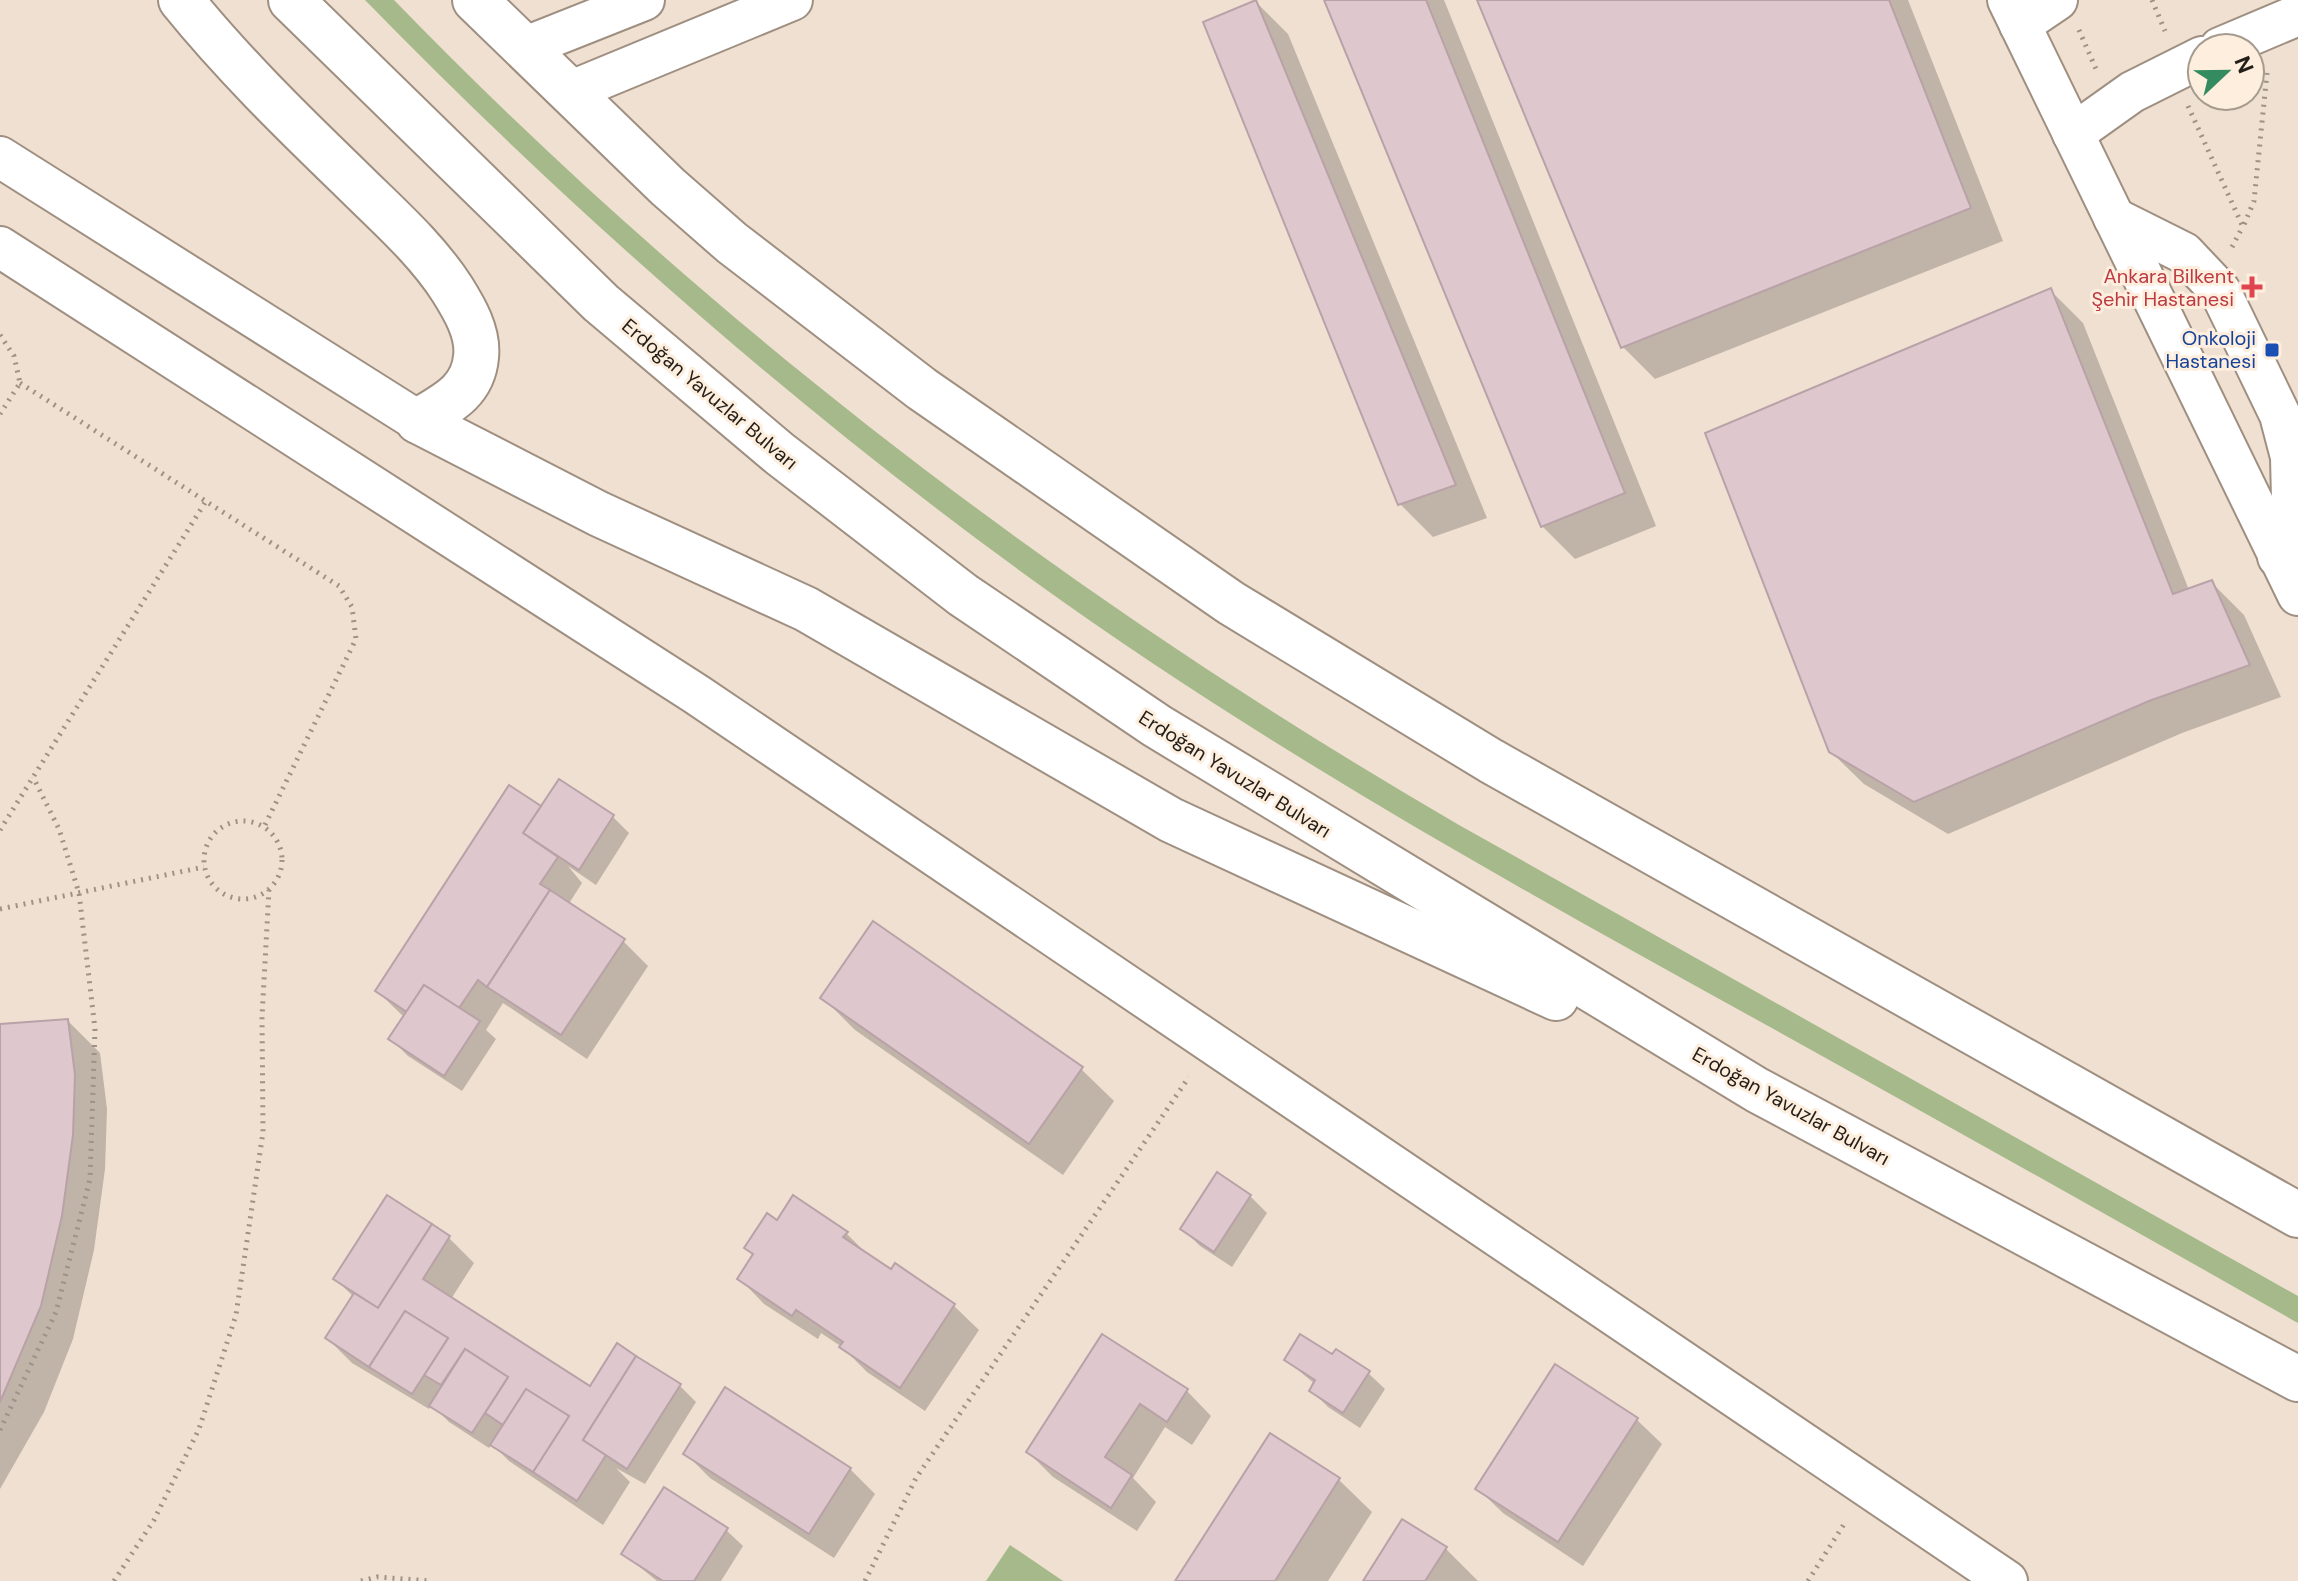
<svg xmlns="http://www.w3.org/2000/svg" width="2298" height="1581" font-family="'DM Sans',sans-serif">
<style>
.green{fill:#a5b98a}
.shadow{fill:#0003}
.building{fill:#dec7cd;stroke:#b8a2a8;stroke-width:2}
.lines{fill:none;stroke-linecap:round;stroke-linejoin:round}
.minor-casing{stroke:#9e8f81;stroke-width:44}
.major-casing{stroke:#9e8f81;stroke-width:48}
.path{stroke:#9e9287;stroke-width:5;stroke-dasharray:2 6;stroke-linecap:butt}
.minor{stroke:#fff;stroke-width:40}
.major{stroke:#fff;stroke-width:44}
.health-dot{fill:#e0444e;stroke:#fdeede;stroke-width:3}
.transit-dot{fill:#1a4fb4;stroke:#fdeede;stroke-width:3}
.labels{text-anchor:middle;stroke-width:6;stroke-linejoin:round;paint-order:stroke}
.health-label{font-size:20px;fill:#be3a42;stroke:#fdeede;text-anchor:end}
.transit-label{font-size:20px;fill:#164399;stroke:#fdeede;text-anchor:end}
.street-label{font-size:20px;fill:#241e19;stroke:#fdeede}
</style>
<rect width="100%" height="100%" fill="#f0e0d1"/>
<g class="green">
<path d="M 365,0 L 394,0 C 708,324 1070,599 1459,825 L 2298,1296 L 2298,1323 C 2113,1218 1927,1114 1741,1011 C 1500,878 1257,742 1034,581 C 795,408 571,211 365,0 Z"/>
<polygon points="1010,1545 1063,1581 986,1581"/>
</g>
<g class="shadow">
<polygon points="1326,0 1444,0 1656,526 1575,559 1542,526"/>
<polygon points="1479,0 1908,0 2003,241 1655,379 1622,346"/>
<polygon points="1255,1 1288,34 1487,518 1433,537 1400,504"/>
<polygon points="2050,290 2083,323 2189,590 2211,582 2244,615 2281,697 2182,733 1948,834 1864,784 1830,751"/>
<polygon points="560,782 613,817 629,833 596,885 568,866 582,883 568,905 623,941 648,966 587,1059 503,1003 486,1030 496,1039 462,1091 408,1056 391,1039 405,1018 377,991 541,809"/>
<polygon points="823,998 1081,1069 1114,1101 1063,1175 855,1030"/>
<polygon points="68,1021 100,1053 107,1109 105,1169 94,1250 73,1339 44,1412 0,1489 0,1026"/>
<polygon points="1250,1196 1267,1213 1232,1267 1200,1246 1183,1229"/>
<polygon points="387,1198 449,1238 474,1263 451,1299 590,1389 618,1346 680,1386 696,1402 645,1484 616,1468 630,1482 603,1525 509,1461 492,1444 489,1448 449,1422 432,1405 429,1409 352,1363 327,1338 354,1297 335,1279"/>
<polygon points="777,1222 846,1233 872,1259 891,1272 895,1266 954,1306 979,1330 925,1411 867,1372 842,1347 821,1333 818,1339 764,1304 740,1279 755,1256 746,1248"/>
<polygon points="1102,1336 1187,1391 1211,1416 1192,1445 1165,1427 1133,1478 1156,1502 1137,1531 1053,1477 1028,1452"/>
<polygon points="1333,1357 1368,1373 1385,1389 1360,1428 1328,1407 1311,1390 1315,1384 1286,1360"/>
<polygon points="1637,1420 1662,1444 1583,1566 1503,1513 1478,1489"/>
<polygon points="1271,1436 1339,1480 1372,1512 1328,1581 1178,1581"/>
<polygon points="685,1453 850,1469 875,1494 834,1558 710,1478"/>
<polygon points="726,1530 743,1546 721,1581 657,1581 624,1554"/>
<polygon points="1446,1549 1478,1581 1365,1581"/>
</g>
<g class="building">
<polygon points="1256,0 1456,485 1398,505 1203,22"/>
<polygon points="1324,0 1426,0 1625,493 1541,527"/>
<polygon points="1477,0 1889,0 1971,208 1621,348"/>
<polygon points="2051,288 2173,594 2212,580 2250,665 2149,701 1914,802 1829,752 1705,433"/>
<polygon points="559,779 614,815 579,870 523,833"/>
<polygon points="509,785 541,806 523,833 558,857 540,884 550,890 487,987 478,980 459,1008 424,985 407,1012 375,991"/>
<polygon points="550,890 625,939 561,1035 487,987"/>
<polygon points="873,921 1083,1067 1029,1144 820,998"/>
<polygon points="424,985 480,1021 444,1076 388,1039"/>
<polygon points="68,1019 75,1075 73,1135 62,1216 41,1306 0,1402 0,1024"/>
<polygon points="1217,1172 1251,1195 1214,1252 1180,1229"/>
<polygon points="387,1195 432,1224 378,1308 333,1279"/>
<polygon points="793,1195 848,1232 843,1237 891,1269 895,1263 955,1304 900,1388 839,1347 843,1342 796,1310 792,1316 737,1279 753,1254 744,1248 767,1213 777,1220"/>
<polygon points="432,1224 450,1236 423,1279 590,1386 617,1343 636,1356 583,1440 606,1455 577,1501 533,1472 569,1416 526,1389 503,1425 485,1413 508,1377 465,1349 441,1385 424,1375 448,1338 405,1311 369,1367 325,1338 354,1293 378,1308"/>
<polygon points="405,1311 448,1338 412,1394 369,1367"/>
<polygon points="1102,1334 1188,1389 1167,1422 1140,1404 1105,1457 1132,1475 1111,1508 1026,1452"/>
<polygon points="1300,1334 1332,1354 1336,1349 1370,1371 1343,1413 1309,1391 1315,1380 1284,1360"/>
<polygon points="465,1349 508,1377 472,1433 429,1406"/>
<polygon points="636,1356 681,1384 627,1469 583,1440"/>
<polygon points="1555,1364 1638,1418 1558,1542 1475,1489"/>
<polygon points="725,1387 851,1468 809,1534 683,1454"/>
<polygon points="526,1389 569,1416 533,1472 490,1445"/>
<polygon points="1270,1433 1340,1478 1275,1581 1175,1581"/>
<polygon points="664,1487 728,1528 694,1581 663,1581 621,1554"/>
<polygon points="1402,1519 1447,1547 1425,1581 1363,1581"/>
</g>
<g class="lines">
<g class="minor-casing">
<g id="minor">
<polyline points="2008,0 2298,595"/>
<polyline points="2020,25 2057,0"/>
<polyline points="523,48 644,0"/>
<polyline points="2220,48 2298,15"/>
<polyline points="569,92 792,0"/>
<polyline points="2073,134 2132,92 2202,57"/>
<polyline points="0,157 418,421"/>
<polyline points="2114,218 2184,253 2220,291 2280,415 2291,457 2292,500 2278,557"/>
<polyline points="0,247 696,694 2007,1581"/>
</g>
</g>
<g class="major-casing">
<g id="major">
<path d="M 181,0 C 232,63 290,120 349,177 C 384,212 425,247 452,289 C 464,308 479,333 476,357 C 473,392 446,404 418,421"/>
<polyline points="291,0 601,303 780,454 963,595 1157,726 1757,1090 2298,1379"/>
<polyline points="475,0 668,187 732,243 922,389 1231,603 1491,761 2298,1215"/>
<polyline points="418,421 599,514 806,609 1171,820 1556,998"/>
</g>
</g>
<g class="path">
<polyline points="2152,0 2165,31"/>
<polyline points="2079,30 2096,69"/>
<polyline points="2188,106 2243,227 2254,201 2267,73"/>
<polyline points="2232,247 2242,228"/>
<polyline points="0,335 14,356 20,383 0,414"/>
<polyline points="20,383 339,586 352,607 356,639 264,827"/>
<circle cx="243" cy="860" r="39"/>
<polyline points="0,830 206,501"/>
<polyline points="0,909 204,867"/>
<polyline points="0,1430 56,1312 90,1179 95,1029 79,893 59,829 33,777"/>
<polyline points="114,1581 154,1520 199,1429 236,1315 263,1132 262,1017 269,890"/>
<polyline points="361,1581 377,1577 431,1581"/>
<polyline points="865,1581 916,1478 1189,1077"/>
<polyline points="1808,1581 1846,1521"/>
</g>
<use href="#minor" class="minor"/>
<use href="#major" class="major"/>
</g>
<path class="health-dot" d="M2248 275h8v8h8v8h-8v8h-8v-8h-8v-8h8z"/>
<rect class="transit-dot" x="2264" y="342" width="16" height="16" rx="4"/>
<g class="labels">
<g class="health-label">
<text x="2234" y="283">Ankara Bilkent<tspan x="2234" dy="23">Şehir Hastanesi</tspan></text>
</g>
<g class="transit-label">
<text x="2256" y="345">Onkoloji<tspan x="2256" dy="23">Hastanesi</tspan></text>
</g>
<g class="street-label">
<text transform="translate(710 394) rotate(40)" y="7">Erdoğan Yavuzlar Bulvarı</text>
<text transform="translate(1235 774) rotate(32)" y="7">Erdoğan Yavuzlar Bulvarı</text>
<text transform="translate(1791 1106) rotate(29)" y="7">Erdoğan Yavuzlar Bulvarı</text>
</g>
</g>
<g transform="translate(2226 72) rotate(68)"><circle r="38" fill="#fdeede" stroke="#a69b8f" stroke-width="2"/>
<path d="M0-6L14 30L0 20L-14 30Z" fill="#348b60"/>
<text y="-12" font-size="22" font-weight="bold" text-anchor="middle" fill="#241e19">N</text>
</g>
</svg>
